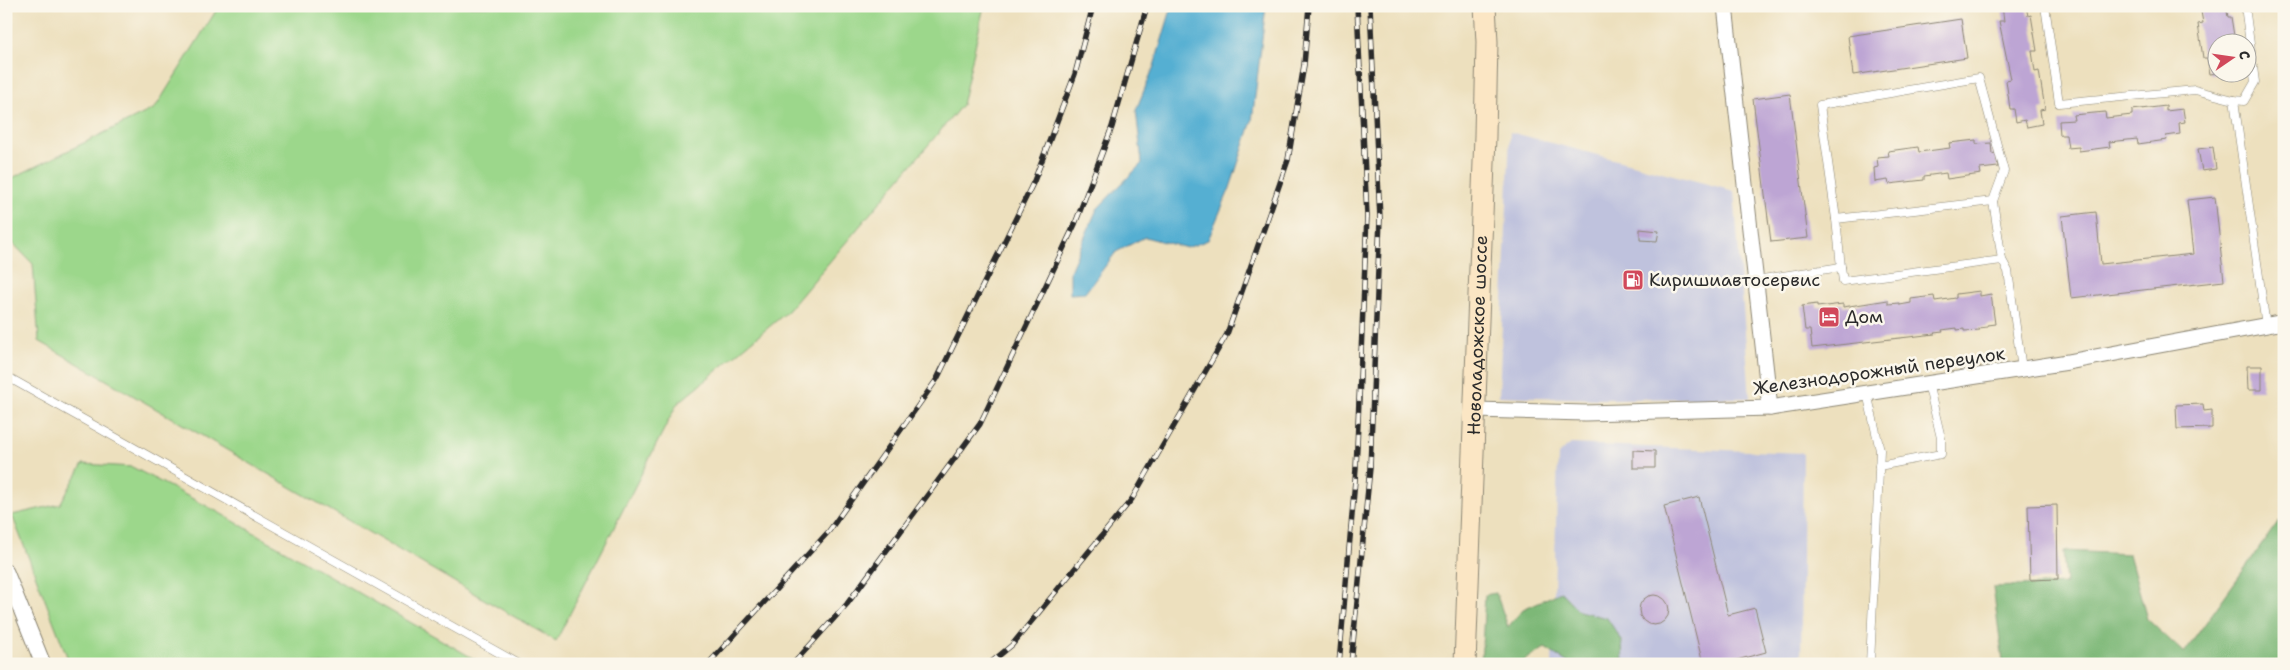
<svg xmlns="http://www.w3.org/2000/svg" width="2290" height="670" font-family="'Shantell Sans',sans-serif">
<style>
.industrial{fill:#bfc2dd}
.green{fill:#9cd78b;stroke:#64815b}
.forest{fill:#7db877;stroke:#547251}
.water{fill:#55afd2;stroke:#406d7e}
.building{fill:#bda5d4}
.lines{fill:none;stroke-linecap:round;stroke-linejoin:round}
.service-casing{stroke:#8c8674;stroke-width:9}
.minor-casing{stroke:#8c8674;stroke-width:17}
.secondary-casing{stroke:#8c8674;stroke-width:23}
.service{stroke:#fff;stroke-width:8}
.minor{stroke:#fff;stroke-width:15}
.secondary{stroke:#fbe6c4;stroke-width:21}
.rail-casing{stroke:#2b2b2b;stroke-width:5.5}
.rail{stroke:#fbf7ec;stroke-width:4;stroke-dasharray:11;stroke-linecap:butt}
.labels{text-anchor:middle;stroke-width:5;stroke-linejoin:round;paint-order:stroke}
.poi-label{font-size:18px;fill:#2b2b2b;stroke:#fbf7ec;text-anchor:start}
.street-label{font-size:18px;fill:#2b2b2b;stroke:#fbf7ec}
</style>
<rect width="100%" height="100%" fill="#fbf7ec"/>
<filter id="ink" filterUnits="userSpaceOnUse"><feTurbulence type="fractalNoise" baseFrequency=".02" numOctaves="2"/><feDisplacementMap in="SourceGraphic" scale="10" xChannelSelector="R" yChannelSelector="G"/><feConvolveMatrix kernelMatrix="1 2 1 2 8 2 1 2 1" color-interpolation-filters="sRGB"/></filter>
<filter id="wash" filterUnits="userSpaceOnUse"><feTurbulence type="fractalNoise" baseFrequency=".0096" numOctaves="4" result="noise"/><feDisplacementMap in="SourceGraphic" scale="20" xChannelSelector="R" yChannelSelector="G"/><feGaussianBlur stdDeviation="1.12" result="paint"/><feColorMatrix in="noise" values="0 0 0 0 0 0 0 0 0 0 0 0 0 0 0 0 0 1.4 0 .05"/><feComposite in="paint" operator="in"/></filter>
<g filter="url(#wash)">
<rect width="100%" height="100%" fill="#ede0be"/>
<g class="industrial">
<polygon points="1510,132 1734,191 1750,398 1603,399 1499,396"/>
<polygon points="1571,444 1803,453 1801,664 1552,664 1558,454"/>
</g>
<g class="green">
<polygon points="219,6 984,6 962,105 788,311 677,404 556,641 39,341 33,264 6,236 6,181 155,108"/>
<polygon points="83,464 132,467 218,512 483,664 70,664 12,515 60,504"/>
</g>
<g class="forest">
<polygon points="2284,521 2284,664 2005,664 2003,662 1993,587 2066,584 2063,551 2129,554 2147,619 2184,653 2278,522"/>
<polygon points="1561,592 1579,611 1607,618 1622,641 1623,664 1570,664 1545,648 1525,660 1522,664 1481,664 1485,595 1496,593 1508,627 1523,609"/>
</g>
<polygon class="water" points="1172,6 1266,6 1252,121 1230,188 1208,240 1187,248 1145,237 1116,252 1085,293 1070,294 1070,271 1097,209 1142,163 1136,110 1154,66"/>
<g id="blocks">
<g class="building">
<polygon points="2002,6 2026,6 2028,16 2031,15 2037,51 2032,51 2035,72 2039,71 2045,109 2040,110 2042,124 2027,127 2025,120 2016,122 2014,109 2010,109 2006,80 2011,79 1999,21 2004,21"/>
<polygon points="2200,6 2226,6 2228,17 2231,17 2235,42 2218,42 2218,73 2210,74 2207,58 2203,58 2198,24 2203,23"/>
<polygon points="1961,19 1967,58 1853,75 1848,36"/>
<polygon points="1790,94 1808,238 1771,242 1753,99"/>
<polygon points="2166,106 2166,111 2183,109 2185,122 2179,123 2180,134 2166,136 2167,140 2138,144 2137,139 2109,142 2110,147 2079,151 2079,147 2068,148 2066,135 2060,135 2059,121 2074,120 2073,115 2105,112 2106,118 2132,115 2132,110"/>
<polygon points="1976,140 1976,144 1991,143 1992,154 1996,153 1998,167 1980,169 1981,174 1947,179 1946,173 1924,176 1924,180 1889,184 1888,180 1875,182 1874,168 1878,167 1877,157 1889,156 1888,151 1918,147 1919,152 1950,148 1949,143"/>
<polygon points="2213,147 2216,169 2202,171 2198,149"/>
<polygon points="2215,197 2224,281 2071,298 2062,216 2096,212 2101,264 2193,254 2187,200"/>
<polygon points="1640,229 1659,231 1657,241 1640,240"/>
<polygon points="1980,291 1980,296 1991,294 1995,324 1987,325 1987,327 1979,328 1980,330 1964,331 1964,329 1957,330 1957,328 1942,330 1943,332 1934,333 1935,334 1812,348 1810,330 1805,330 1802,306 1817,304 1817,307 1843,304 1843,307 1888,300 1888,304 1900,303 1900,305 1911,303 1911,299 1934,296 1935,301 1956,298 1956,294"/>
<polygon points="2247,366 2262,366 2262,390 2248,390"/>
<polygon points="2203,404 2204,411 2212,410 2212,428 2177,429 2176,405"/>
<polygon points="1633,450 1655,451 1655,468 1633,468"/>
<polygon points="1699,497 1728,615 1755,608 1766,652 1722,664 1703,664 1664,506"/>
<polygon points="2057,505 2058,579 2030,580 2028,506"/>
<circle cx="1654" cy="610" r="15"/>
</g>
</g>
</g>
<g filter="url(#ink)">
<use href="#blocks" fill-opacity="0" stroke="#8c8674" stroke-width="1"/>
<g class="lines">
<g class="service-casing">
<g id="service">
<polyline points="2045,6 2059,103 2195,90 2234,100 2244,101 2255,82 2245,6"/>
<polyline points="2234,100 2266,326"/>
<polyline points="1836,219 1820,105 1979,78 2004,171 1993,201"/>
<polyline points="1841,267 1843,281 2002,260"/>
<polyline points="1756,280 1841,267 1836,219 1993,201 2002,260 2008,271 2022,369"/>
<polyline points="6,376 519,664"/>
<polyline points="1867,393 1880,450 1870,664"/>
<polyline points="1879,466 1941,454 1941,438 1928,383"/>
</g>
</g>
<g class="minor-casing">
<g id="minor">
<polyline points="1725,6 1770,408"/>
<polyline points="1475,410 1585,413 1770,408 2068,362 2284,322"/>
<polyline points="6,572 43,664"/>
</g>
</g>
<g class="secondary-casing">
<g id="secondary">
<path id="s1" d="M 1465,664 L 1485,136 L 1487,42 L 1485,6"/>
</g>
</g>
<use href="#service" class="service"/>
<use href="#minor" class="minor"/>
<use href="#secondary" class="secondary"/>
<g class="rail-casing">
<g id="rail">
<polyline points="708,664 829,531 937,379 1034,181 1075,74 1093,6"/>
<polyline points="793,664 847,604 980,424 1075,224 1112,127 1147,6"/>
<polyline points="989,664 1012,645 1132,499 1227,334 1288,160 1304,65 1309,6"/>
<polyline points="1339,664 1356,469 1367,216 1357,6"/>
<polyline points="1351,664 1370,468 1380,219 1370,6"/>
</g>
</g>
<use href="#rail" class="rail"/>
</g>
</g>
<defs>
<g id="fuel-square" transform="scale(1.125)"><rect x="-9" y="-9" width="18" height="18" rx="4" fill="#d1495b" stroke="#fbf7ec"/><path d="M-5.5-6h7V0h2V4h1.3V-2.5L3-4.5l.8-.8L6-3V5H2.5V1h-1V6h-7ZM-4.2-4.7v3.2H.2V-4.7Z" fill="#fff"/></g>
<g id="hotel-square" transform="scale(1.125)"><rect x="-9" y="-9" width="18" height="18" rx="4" fill="#d1495b" stroke="#fbf7ec"/><path d="M-6-4.5h1.5V1H6V5H4.5V3h-9V5H-6ZM-4 0a1.8 1.8 0 1 1 3.6 0ZM.5 0V-2.5h3Q6-2.5 6 0Z" fill="#fff"/></g>
</defs>
<g fill-rule="evenodd">
<use href="#fuel-square" x="1633" y="280"/>
<use href="#hotel-square" x="1829" y="317"/>
</g>
<g class="labels">
<g class="poi-label">
<text x="1649" y="286">Киришиавтосервис</text>
<text x="1845" y="323">Дом</text>
</g>
<g class="street-label">
<text dy="6" stroke="none"><textPath href="#s1" startOffset="329">Новоладожское шоссе</textPath></text>
<text transform="translate(1879 371) rotate(-8)" y="6">Железнодорожный переулок</text>
</g>
</g>
<rect width="2290" height="670" fill="none" stroke="#fbf7ec" stroke-width="25"/>
<g transform="translate(2232 58) rotate(77)"><circle r="24" fill="#fbf7ec" stroke="#a8a59f"/>
<path d="M0-4L9 19L0 12L-9 19Z" fill="#d1495b"/>
<text y="-8" font-size="14" font-weight="bold" text-anchor="middle" fill="#2b2b2b">С</text>
</g>
</svg>
